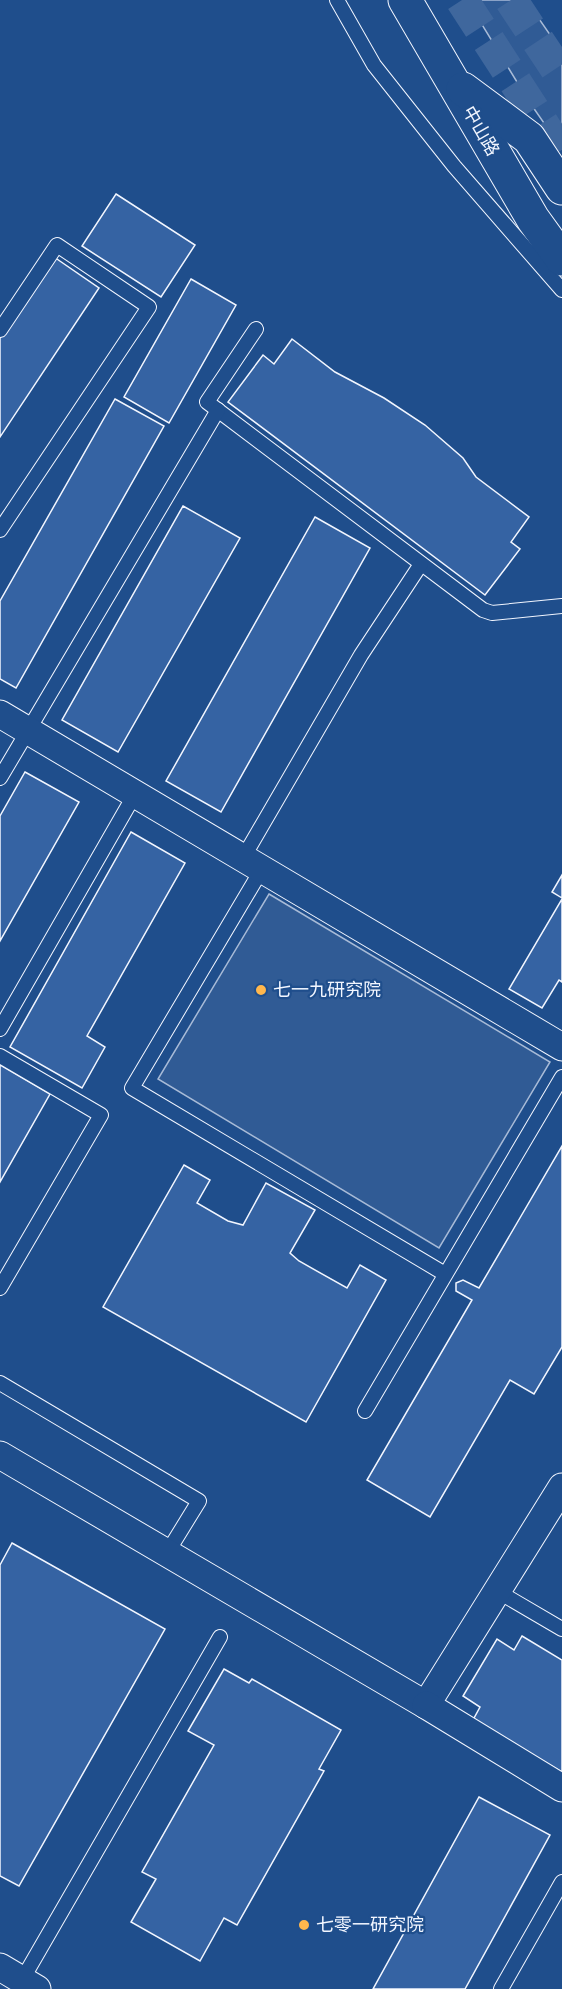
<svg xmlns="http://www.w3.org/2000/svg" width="562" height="1989" font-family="Inter,'Noto Sans SC',sans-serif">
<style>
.built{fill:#305b95;stroke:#a8bbd7;stroke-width:1.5}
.building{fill:#3563a3;stroke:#f2f6ff;stroke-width:1.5}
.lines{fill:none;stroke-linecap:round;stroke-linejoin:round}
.highway-tunnel{stroke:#3f679d;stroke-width:33;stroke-dasharray:33 16;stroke-linecap:butt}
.lane-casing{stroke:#f2f6ff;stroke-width:16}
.street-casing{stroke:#f2f6ff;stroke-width:29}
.primary-casing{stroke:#f2f6ff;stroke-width:35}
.lane{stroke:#1f4e8c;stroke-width:14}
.street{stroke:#1f4e8c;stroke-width:27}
.primary{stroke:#1f4e8c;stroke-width:33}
.poi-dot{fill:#ffb74d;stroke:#1f4e8c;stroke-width:2}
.labels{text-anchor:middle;stroke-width:4.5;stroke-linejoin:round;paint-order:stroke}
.street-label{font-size:18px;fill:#f2f6ff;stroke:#1f4e8c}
.poi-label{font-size:18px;fill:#f2f6ff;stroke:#1f4e8c;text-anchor:start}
</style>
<rect width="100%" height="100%" fill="#1f4e8c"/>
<g class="built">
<polygon points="467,0 526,0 562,52 562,149 528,100"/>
<polygon points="269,894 550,1062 439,1248 158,1079"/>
</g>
<g class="building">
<polygon points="116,194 195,245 161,297 82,246"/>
<polygon points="54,257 99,288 0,437 0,338"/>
<polygon points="191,279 236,305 169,423 124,397"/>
<polygon points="292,339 335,372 384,398 425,425 463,458 476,477 529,517 511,542 520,549 485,595 228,402 263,355 274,364"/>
<polygon points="115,399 164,426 16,688 0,679 0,601"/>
<polygon points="183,506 240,538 118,752 62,720"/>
<polygon points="315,517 370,548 221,812 166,781"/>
<polygon points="25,772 79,802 0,941 0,816"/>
<polygon points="131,832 185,863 87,1036 105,1047 82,1088 10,1047"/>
<polygon points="562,875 562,898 552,892"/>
<polygon points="562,899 562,982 559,980 542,1008 509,989"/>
<polygon points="0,1065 50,1094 0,1182"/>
<polygon points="562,1146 562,1347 534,1394 510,1380 430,1517 367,1480 472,1300 456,1291 456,1283 463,1280 479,1288"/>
<polygon points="184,1165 210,1180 197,1203 228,1221 243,1225 266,1183 315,1210 290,1253 299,1261 347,1288 360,1265 386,1280 306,1422 103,1307"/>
<polygon points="12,1543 165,1629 19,1886 0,1876 0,1565"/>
<polygon points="522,1636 562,1660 562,1772 473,1720 480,1707 463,1696 497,1639 514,1650"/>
<polygon points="224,1669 249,1683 252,1679 341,1730 319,1769 324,1771 237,1925 224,1918 200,1961 131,1922 156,1879 142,1872 214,1745 188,1731"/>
<polygon points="479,1797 550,1835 465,1989 373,1989"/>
</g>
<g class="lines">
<g class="highway-tunnel">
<polyline points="462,0 562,154"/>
<polyline points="511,0 562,77"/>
</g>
<g class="lane-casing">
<g id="lane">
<polyline points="337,0 374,65 454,166 562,290"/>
<polyline points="256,329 207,402 483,610 492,613 562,606"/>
<polyline points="0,330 57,245 149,307 0,530"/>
<polyline points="0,778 218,410"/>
<polyline points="243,858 361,655 421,564"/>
<polyline points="262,869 132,1088 445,1274"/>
<polyline points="0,1029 135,794"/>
<polyline points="0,1056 101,1115 0,1288"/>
<polyline points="0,1383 199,1501 167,1553"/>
<polyline points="365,1411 562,1077"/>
<polyline points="497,1591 562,1629"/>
<polyline points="22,1980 220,1637"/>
<polyline points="501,1989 562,1882"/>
</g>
</g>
<g class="street-casing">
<g id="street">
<polyline points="0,714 562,1047"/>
<polyline points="0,1455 426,1705 562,1487"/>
<polyline points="426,1705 562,1788"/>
<polyline points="0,1967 37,1989"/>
</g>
</g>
<g class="primary-casing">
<g id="primary">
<polyline points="405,0 533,219 562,259"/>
<polyline points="463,89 529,138 562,188"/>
</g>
</g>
<use href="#lane" class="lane"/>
<use href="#street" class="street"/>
<use href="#primary" class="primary"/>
</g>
<g class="poi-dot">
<circle cx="261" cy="990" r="6"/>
<circle cx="304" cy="1925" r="6"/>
</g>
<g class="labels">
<g class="street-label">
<text transform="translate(481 131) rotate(60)" y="6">中山路</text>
</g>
<g class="poi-label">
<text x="273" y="996">七一九研究院</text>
<text x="316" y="1931">七零一研究院</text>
</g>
</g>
</svg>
